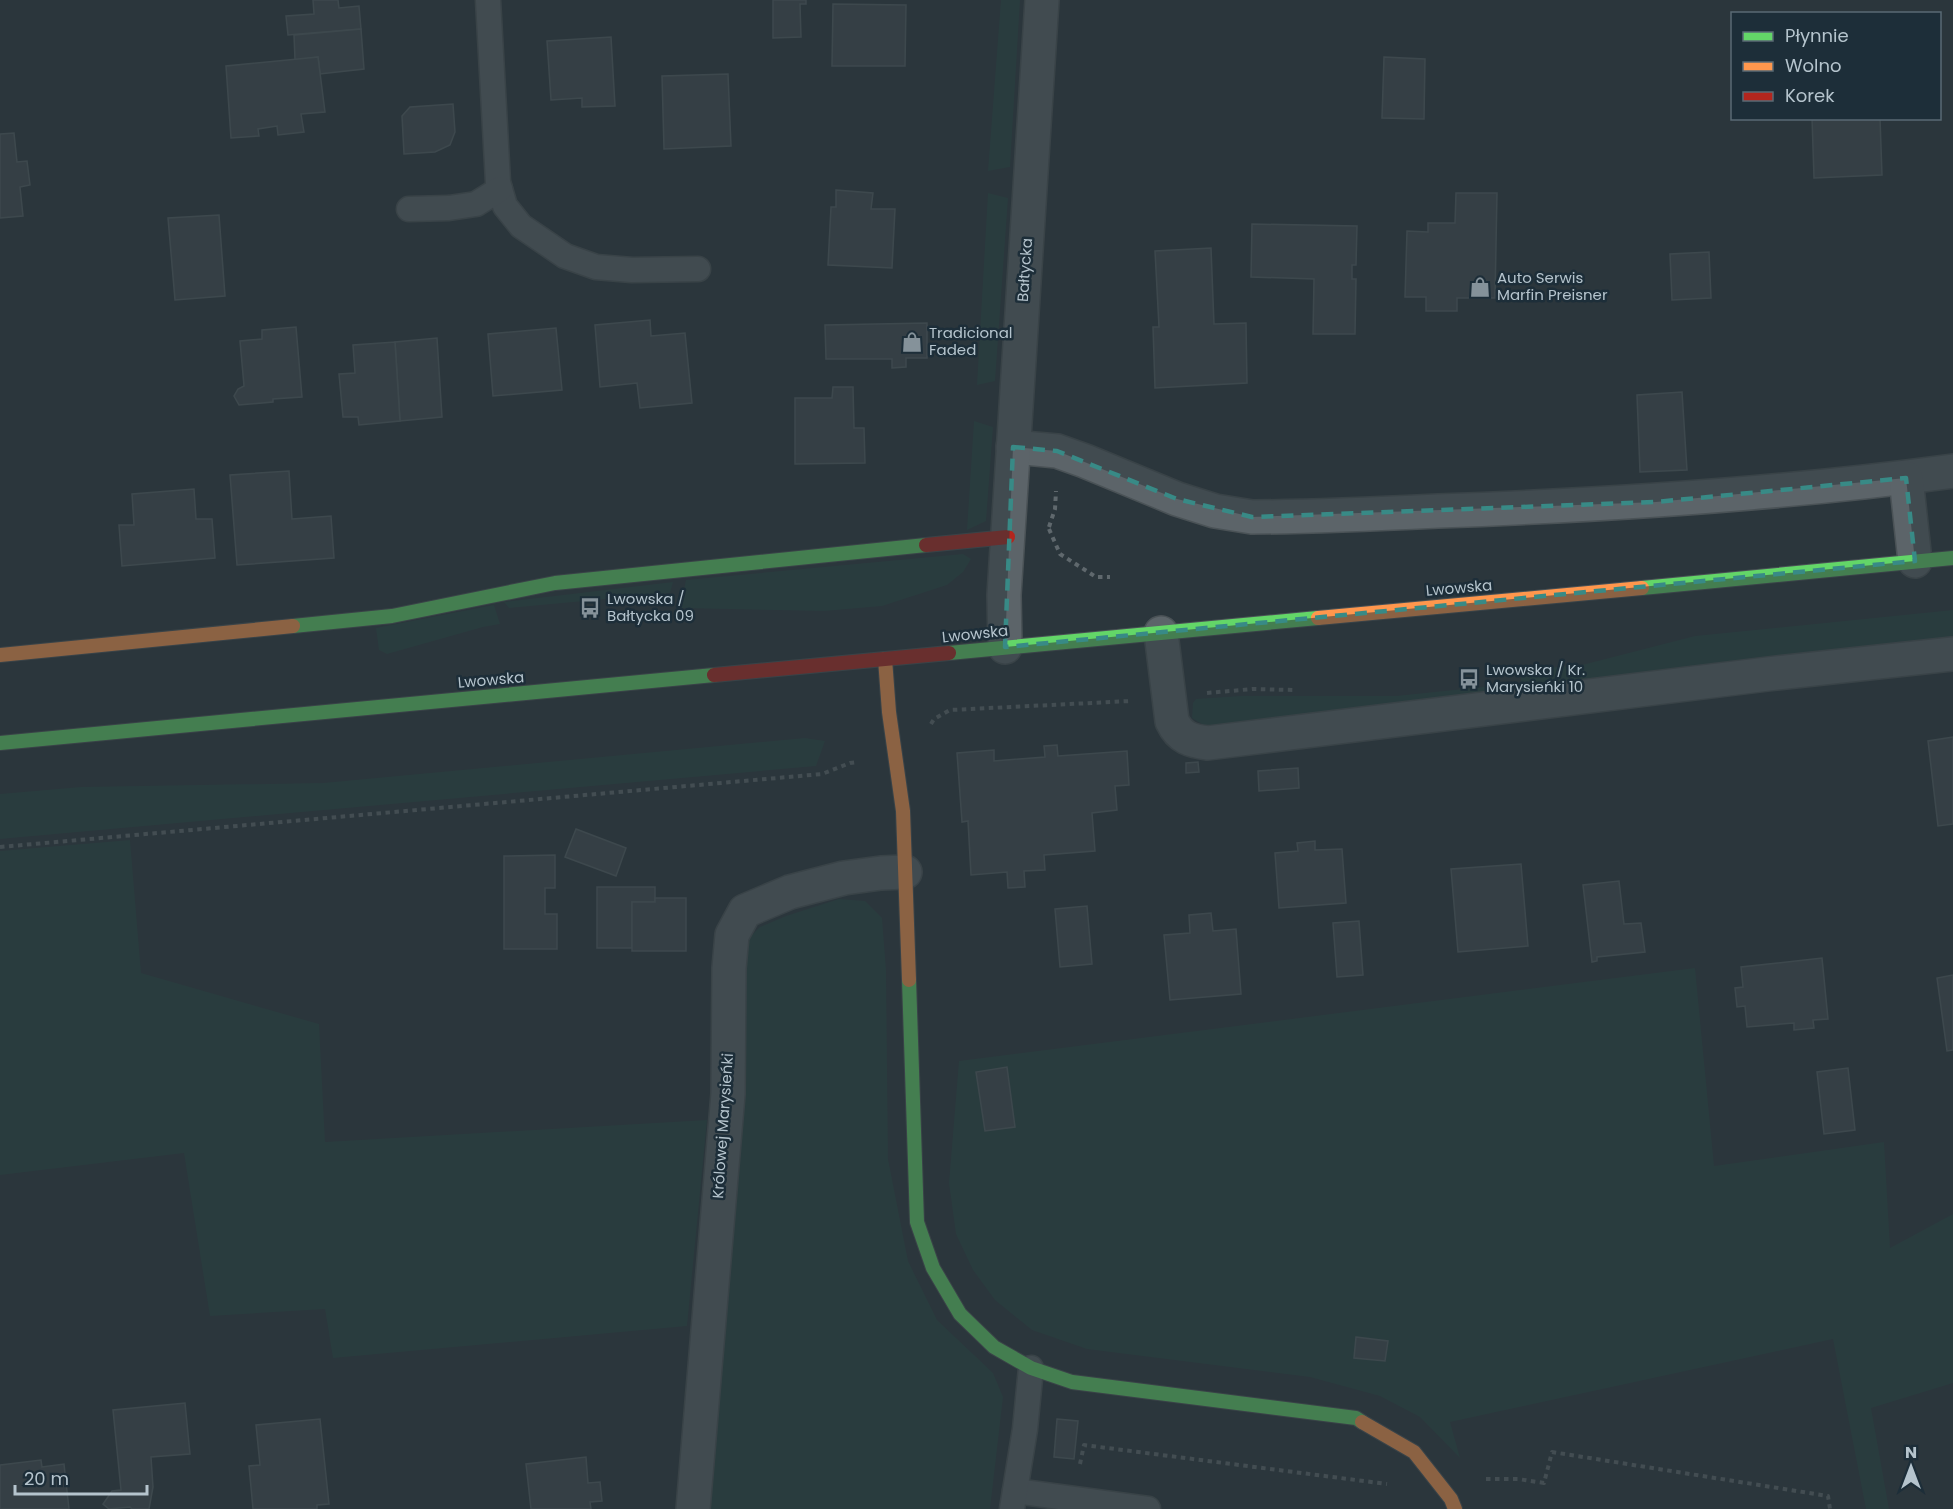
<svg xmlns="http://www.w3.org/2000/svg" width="1953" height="1509" font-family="Poppins,sans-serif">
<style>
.green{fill:#274341}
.building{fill:#424b50;stroke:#535e63;stroke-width:1.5}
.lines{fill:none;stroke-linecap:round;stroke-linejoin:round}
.lane-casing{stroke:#4a5256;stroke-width:27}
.street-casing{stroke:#4a5256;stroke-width:36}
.fast-casing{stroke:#4a5256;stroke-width:16}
.slow-casing{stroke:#4a5256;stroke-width:16}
.jam-casing{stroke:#4a5256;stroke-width:16}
.path{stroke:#5f686d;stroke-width:4;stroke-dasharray:4.5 4.5;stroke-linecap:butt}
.lane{stroke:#5c6469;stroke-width:24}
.street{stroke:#5c6469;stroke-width:33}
.fast{stroke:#63d668;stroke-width:14}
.slow{stroke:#ff974d;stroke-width:14}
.jam{stroke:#b3261e;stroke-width:14}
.marked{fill:none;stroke:#388a86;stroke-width:4.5;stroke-dasharray:12 8;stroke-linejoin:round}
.labels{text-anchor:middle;stroke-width:5;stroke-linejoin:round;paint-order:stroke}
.street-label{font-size:15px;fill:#b5c4cd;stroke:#1d2e39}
.poi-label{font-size:15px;fill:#b5c4cd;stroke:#1d2e39;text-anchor:start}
</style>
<rect width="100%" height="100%" fill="#2b363c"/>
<g class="green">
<polygon points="1001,0 1020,0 1010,167 988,171"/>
<polygon points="988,193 1008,198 995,381 977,385"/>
<polygon points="974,421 993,427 986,521 967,530"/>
<polygon points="963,554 971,559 963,572 947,585 882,606 824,611 680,608 686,580"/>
<polygon points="673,582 670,593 509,608 504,602"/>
<polygon points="494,605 500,624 483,627 387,654 379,650 376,628"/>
<polygon points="1953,610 1953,639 1205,726 1192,718 1193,703 1196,699 1241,696 1396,696 1521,683 1521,670 1582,665 1695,636"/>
<polygon points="805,738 825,741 816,766 0,839 0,794 81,787 323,783"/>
<polygon points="130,840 141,973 319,1024 325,1142 707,1120 687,1326 333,1358 325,1309 210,1316 184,1153 0,1175 0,851"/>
<polygon points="839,899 865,901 882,918 886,970 888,1159 908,1261 937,1320 993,1373 1003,1397 990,1509 704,1509 743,944 760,927 786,916"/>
<polygon points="1695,968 1714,1166 1884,1142 1890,1248 1953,1214 1953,1383 1871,1408 1889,1509 1866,1509 1833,1339 1450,1422 1460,1458 1420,1417 1380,1396 1310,1377 1087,1349 1032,1330 995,1300 973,1270 956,1234 949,1183 959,1061"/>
</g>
<g class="building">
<polygon points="313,0 338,0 339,8 359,6 361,29 288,35 286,16 314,14"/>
<polygon points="773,0 806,0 806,4 800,4 801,37 773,38"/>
<polygon points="833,4 906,5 905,66 832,66"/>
<polygon points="361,29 364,69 320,74 318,57 295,60 294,35"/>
<polygon points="611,37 615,106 582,107 582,98 551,100 547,41"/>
<polygon points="318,57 325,112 301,114 304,132 278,135 277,126 258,129 259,136 231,138 226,66"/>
<polygon points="1384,57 1425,59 1424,119 1382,118"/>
<polygon points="728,74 731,146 664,149 662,76"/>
<polygon points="453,104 455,132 450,145 435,152 404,154 402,116 410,107"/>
<polygon points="1812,118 1880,118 1882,175 1814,178"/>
<polygon points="14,133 17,162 27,161 30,185 20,187 23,216 0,218 0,134"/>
<polygon points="836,190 873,193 871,209 895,209 892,268 828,265 831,207 836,207"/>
<polygon points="1456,193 1497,193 1495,298 1457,298 1457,311 1426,311 1426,297 1405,297 1407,231 1428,232 1428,223 1455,223"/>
<polygon points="219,215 225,296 175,300 168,218"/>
<polygon points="1252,224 1357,226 1356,265 1352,265 1352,279 1356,279 1355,334 1313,334 1314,279 1251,277"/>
<polygon points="1211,248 1214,324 1246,323 1247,383 1155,388 1153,327 1159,327 1155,251"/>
<polygon points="1709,252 1711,298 1672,300 1670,254"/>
<polygon points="650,320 651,336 685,333 692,403 640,408 637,383 600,387 595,325"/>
<polygon points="927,323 927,358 906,358 906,367 892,368 892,359 826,359 825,325"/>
<polygon points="296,327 302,397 273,399 273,402 239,405 234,396 238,389 244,386 240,341 262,339 262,330"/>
<polygon points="556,328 562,390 493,396 488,334"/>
<polygon points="437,338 442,417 400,421 395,342"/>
<polygon points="395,342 400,421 359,425 358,417 343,417 339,374 355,373 353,345"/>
<polygon points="833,387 853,387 854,428 864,428 865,463 795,464 795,398 832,398"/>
<polygon points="1682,392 1687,470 1640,472 1637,395"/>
<polygon points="289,471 292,519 331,516 334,558 237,565 230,475"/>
<polygon points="194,489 196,519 212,519 215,558 122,566 119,525 134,525 132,494"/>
<polygon points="1953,737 1953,824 1938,826 1928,741"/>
<polygon points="1057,745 1058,756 1127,751 1129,785 1115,786 1117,810 1092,813 1095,851 1044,855 1045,870 1024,871 1025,887 1008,888 1007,872 971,875 968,821 962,822 957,753 994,750 994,761 1045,757 1044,746"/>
<polygon points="1198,762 1199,772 1186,773 1186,763"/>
<polygon points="1298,768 1299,788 1259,791 1258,771"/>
<polygon points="576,829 626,848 616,876 565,857"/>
<polygon points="1315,841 1315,850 1342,849 1346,903 1279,908 1275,853 1298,851 1297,843"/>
<polygon points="555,855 555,888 545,888 545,914 557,914 557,949 504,949 504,856"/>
<polygon points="1521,864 1528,946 1458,952 1451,869"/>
<polygon points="1619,881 1624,924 1641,923 1645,952 1597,957 1597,961 1592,962 1583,885"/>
<polygon points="597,887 655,887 655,902 632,902 632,948 597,948"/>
<polygon points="655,898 686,898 686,951 632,951 632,902 655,902"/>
<polygon points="1087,906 1092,964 1060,967 1055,909"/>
<polygon points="1211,913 1213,931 1236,929 1241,994 1170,1000 1164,935 1190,933 1189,915"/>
<polygon points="1359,921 1363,975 1337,977 1333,923"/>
<polygon points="1822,958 1828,1019 1813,1020 1814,1028 1794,1030 1794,1023 1747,1027 1745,1006 1737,1007 1735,988 1743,987 1741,967"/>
<polygon points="1953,975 1953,1050 1947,1051 1937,978"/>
<polygon points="1007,1067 1015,1127 985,1131 976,1072"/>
<polygon points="1848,1068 1855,1130 1824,1134 1817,1072"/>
<polygon points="1356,1337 1388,1341 1385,1361 1354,1358"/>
<polygon points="185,1403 190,1454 151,1457 153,1487 149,1509 132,1509 130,1507 109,1509 103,1504 112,1491 121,1490 113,1410"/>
<polygon points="320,1419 329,1504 317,1505 317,1509 253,1509 249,1466 260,1465 256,1425"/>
<polygon points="1057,1419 1078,1421 1074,1459 1054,1457"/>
<polygon points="586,1457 588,1483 600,1482 602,1501 590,1502 591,1509 531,1509 526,1464"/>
<polygon points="41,1460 42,1467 64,1464 69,1509 0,1509 0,1465"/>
</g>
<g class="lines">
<g class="lane-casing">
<g id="lane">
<polyline points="488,0 498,182 505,206 521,226 565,256 596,267 632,270 698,269"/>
<polyline points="409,209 449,208 476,204 500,189"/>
<polyline points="1015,1491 1148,1509"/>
<polyline points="1012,1509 1025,1429 1031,1368"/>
</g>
</g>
<g class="street-casing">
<g id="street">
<path d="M 1013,447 L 1057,451 L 1085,461 L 1177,499 L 1215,511 L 1252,517 C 1314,517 1376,514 1438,511 C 1611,505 1782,494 1953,471"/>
<polyline points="1906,478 1915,561"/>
<path d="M 1161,633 L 1172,721 C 1180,738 1191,741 1208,743 L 1768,674 L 1953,654"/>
<polyline points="1005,647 1004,595 1042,0"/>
<polyline points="693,1509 728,1094 729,968 732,935 745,911 790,892 844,878 881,873 905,872"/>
</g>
</g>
<g class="fast-casing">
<g id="fast">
<polyline points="1642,588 1953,558"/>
<polyline points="293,626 392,616 555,583 926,545"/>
<polyline points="949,653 1318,618"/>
<polyline points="0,743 714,675"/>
<polyline points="909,980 917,1222 933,1268 960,1314 994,1347 1031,1368 1072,1382 1356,1418 1362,1422"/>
</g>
</g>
<g class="slow-casing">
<g id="slow">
<polyline points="1318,618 1642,588"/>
<polyline points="0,655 293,626"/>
<polyline points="885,659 889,712 903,811 909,980"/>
<polyline points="1362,1422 1414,1452 1451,1499 1455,1509"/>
</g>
</g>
<g class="jam-casing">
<g id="jam">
<polyline points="926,545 1008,537"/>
<polyline points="714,675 949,653"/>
</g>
</g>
<g class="path">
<polyline points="1049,527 1055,509 1056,491"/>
<polyline points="1049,529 1060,554 1096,577 1110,577"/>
<polyline points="1207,693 1253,689 1293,690"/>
<polyline points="931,724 934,719 950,710 1131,701"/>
<polyline points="0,847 822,774 850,763 858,762"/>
<polyline points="1080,1464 1084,1445 1387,1484"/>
<polyline points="1486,1479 1518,1479 1544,1483 1552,1452 1828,1496 1830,1509"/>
</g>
<use href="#lane" class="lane"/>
<use href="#street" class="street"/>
<use href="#fast" class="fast"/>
<use href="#slow" class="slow"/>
<use href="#jam" class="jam"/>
</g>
<path d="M0 0H1953V1509H0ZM 1013,447 L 1057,451 L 1177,499 L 1252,517 L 1656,502 L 1906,478 L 1915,561 L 1005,647 Z" fill="#2b363c" fill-opacity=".55" fill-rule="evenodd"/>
<path class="marked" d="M 1013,447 L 1057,451 L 1177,499 L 1252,517 L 1656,502 L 1906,478 L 1915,561 L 1005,647 Z"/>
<defs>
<g id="shop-bare" transform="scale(1.62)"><path d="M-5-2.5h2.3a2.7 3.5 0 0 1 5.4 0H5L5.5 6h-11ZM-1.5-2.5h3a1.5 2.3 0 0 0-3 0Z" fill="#85929a" stroke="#1d2e39" stroke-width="2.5" paint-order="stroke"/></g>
<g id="bus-bare" transform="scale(1.62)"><path d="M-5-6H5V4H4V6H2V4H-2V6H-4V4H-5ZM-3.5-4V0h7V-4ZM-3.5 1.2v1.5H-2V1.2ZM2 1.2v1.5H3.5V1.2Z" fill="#85929a" stroke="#1d2e39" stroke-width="2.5" paint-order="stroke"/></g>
</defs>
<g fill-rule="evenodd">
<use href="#shop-bare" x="1480" y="287"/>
<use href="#shop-bare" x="912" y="342"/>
<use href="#bus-bare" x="590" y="608"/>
<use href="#bus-bare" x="1469" y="679"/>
</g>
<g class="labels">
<g class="street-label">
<text transform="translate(1025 270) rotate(-86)" y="5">Bałtycka</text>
<text transform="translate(1459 588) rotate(-5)" y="5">Lwowska</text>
<text transform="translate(975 634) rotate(-6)" y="5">Lwowska</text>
<text transform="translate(491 680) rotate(-5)" y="5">Lwowska</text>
<text transform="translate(723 1126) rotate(-86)" y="5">Królowej Marysieńki</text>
</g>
<g class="poi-label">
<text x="1497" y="283">Auto Serwis<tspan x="1497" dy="17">Marfin Preisner</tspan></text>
<text x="929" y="338">Tradicional<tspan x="929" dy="17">Faded</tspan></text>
<text x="607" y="604">Lwowska /<tspan x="607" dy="17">Bałtycka 09</tspan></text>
<text x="1486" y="675">Lwowska / Kr.<tspan x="1486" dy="17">Marysieńki 10</tspan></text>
</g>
</g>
<rect x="1731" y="12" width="210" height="108" fill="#1d2e39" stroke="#5a6a74" stroke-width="1.5"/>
<rect x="1743" y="32" width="30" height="9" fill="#63d668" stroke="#5a6a74" stroke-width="1.5"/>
<text x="1785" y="42" font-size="18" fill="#b5c4cd">Płynnie</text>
<rect x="1743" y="62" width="30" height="9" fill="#ff974d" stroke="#5a6a74" stroke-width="1.5"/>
<text x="1785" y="72" font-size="18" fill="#b5c4cd">Wolno</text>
<rect x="1743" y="92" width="30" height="9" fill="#b3261e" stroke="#5a6a74" stroke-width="1.5"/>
<text x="1785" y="102" font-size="18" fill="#b5c4cd">Korek</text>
<g transform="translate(1911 1467)" stroke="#1d2e39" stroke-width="4.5" paint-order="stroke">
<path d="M0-4.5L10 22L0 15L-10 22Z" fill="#b5c4cd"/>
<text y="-9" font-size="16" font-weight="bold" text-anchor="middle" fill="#b5c4cd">N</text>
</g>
<path d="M15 1485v9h132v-9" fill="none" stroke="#b5c4cd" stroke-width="3"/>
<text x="24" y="1485" font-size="18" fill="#b5c4cd" stroke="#1d2e39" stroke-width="4.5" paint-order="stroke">20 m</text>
</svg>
